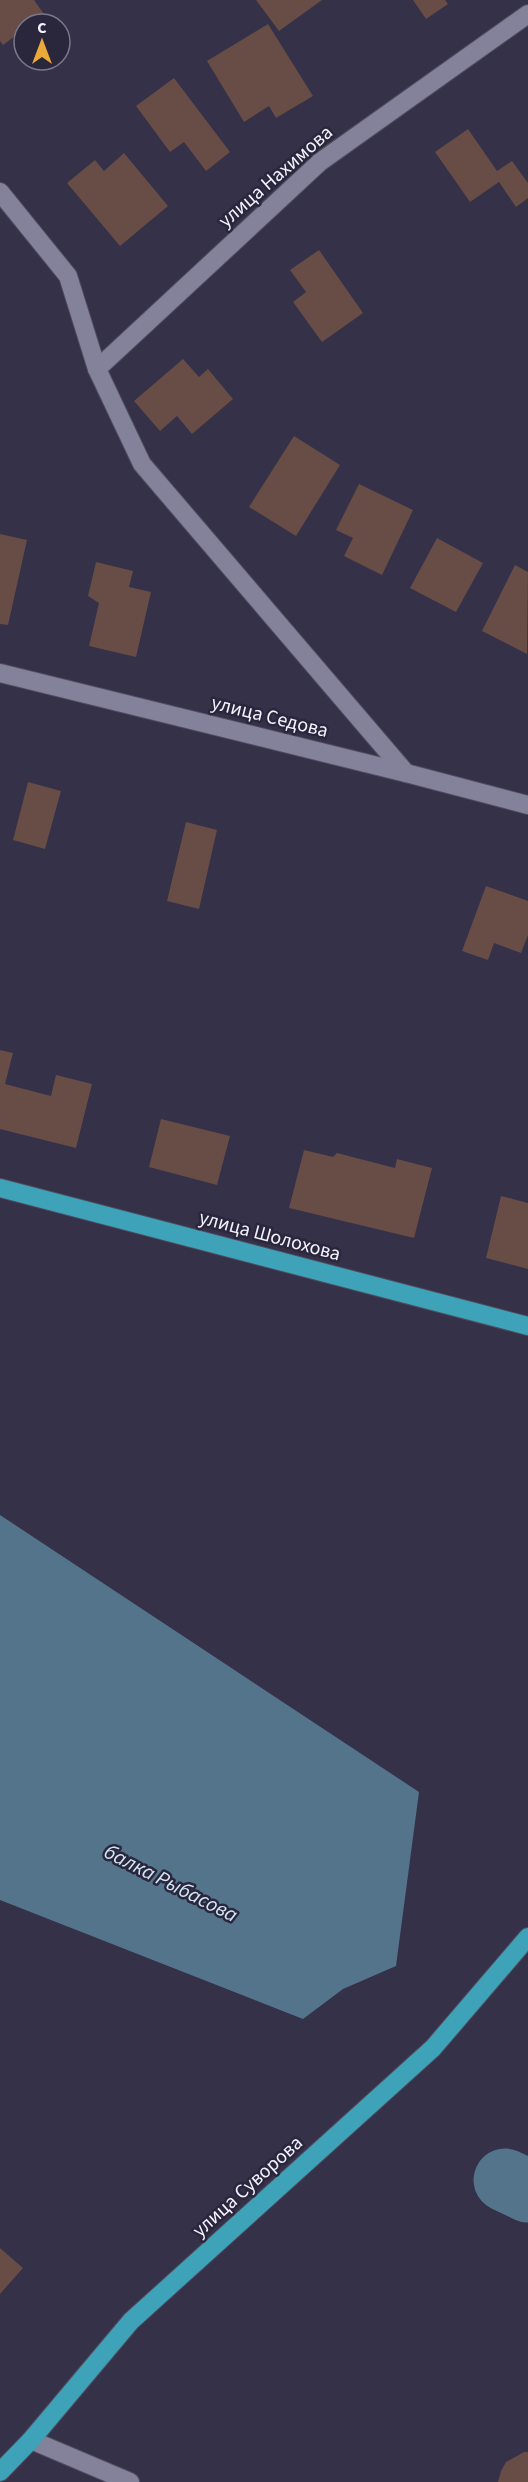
<svg xmlns="http://www.w3.org/2000/svg" width="528" height="2482" font-family="'Source Sans 3',sans-serif">
<style>
.water{fill:#54748b}
.lines{fill:none;stroke-linecap:round;stroke-linejoin:round}
.river{stroke:#54748b;stroke-width:63}
.building{fill:#684c46}
.minor-casing{stroke:#4f4d5f;stroke-width:20}
.major-casing{stroke:#4f4d5f;stroke-width:20}
.minor{stroke:#84819b;stroke-width:18}
.major{stroke:#3ea3b8;stroke-width:18}
.labels{text-anchor:middle;stroke-width:5;stroke-linejoin:round;paint-order:stroke}
.street-label{font-size:20px;fill:#f2f1fd;stroke:#2a273d}
.water-label{font-size:21px;font-style:italic;fill:#d1e7f8;stroke:#2a273d}
</style>
<rect width="100%" height="100%" fill="#343148"/>
<polygon class="water" points="0,1515 419,1792 396,1966 343,1989 303,2019 0,1900"/>
<g class="lines">
<polyline class="river" points="505,2180 528,2191"/>
</g>
<g class="building">
<polygon points="0,0 34,0 51,24 24,24 24,33 22,31 3,45 0,41"/>
<polygon points="256,0 322,0 279,31"/>
<polygon points="413,0 445,0 448,4 426,19"/>
<polygon points="268,24 313,96 276,118 269,106 244,122 207,61"/>
<polygon points="174,78 230,152 206,171 184,142 170,152 136,106"/>
<polygon points="468,129 497,171 512,161 528,183 528,198 516,207 499,182 470,202 435,152"/>
<polygon points="124,153 168,206 120,246 67,183 95,160 104,171"/>
<polygon points="319,250 363,313 322,342 293,302 306,292 290,270"/>
<polygon points="183,359 199,377 208,369 233,399 192,434 177,416 160,431 134,401"/>
<polygon points="294,436 340,465 296,536 249,507"/>
<polygon points="359,484 413,510 382,575 344,556 353,538 336,530"/>
<polygon points="0,534 27,540 8,625 0,624"/>
<polygon points="437,538 483,563 456,612 410,588"/>
<polygon points="96,562 133,571 129,587 151,592 136,657 89,646 99,603 88,596"/>
<polygon points="515,565 528,572 527,654 482,631"/>
<polygon points="28,782 61,791 45,849 13,840"/>
<polygon points="186,822 217,830 199,909 167,901"/>
<polygon points="486,886 528,901 528,935 521,953 494,943 488,960 462,951"/>
<polygon points="0,1050 13,1053 5,1084 51,1096 56,1075 92,1084 76,1148 0,1129"/>
<polygon points="161,1119 230,1136 217,1185 149,1167"/>
<polygon points="304,1150 333,1157 337,1153 395,1168 397,1159 432,1168 414,1238 289,1208"/>
<polygon points="501,1196 528,1203 528,1269 486,1258"/>
<polygon points="0,2248 23,2268 0,2294"/>
<polygon points="524,2452 528,2452 528,2482 498,2482 501,2471 506,2462"/>
</g>
<g class="lines">
<g class="minor-casing">
<g id="minor">
<polyline points="0,192 68,276 97,369 142,464 406,773"/>
<polyline points="97,369 320,162 528,14"/>
<polyline points="0,673 406,773 528,805"/>
<polyline points="31,2440 130,2482"/>
</g>
</g>
<g class="major-casing">
<g id="major">
<polyline points="0,1188 528,1326"/>
<polyline points="0,2472 31,2440 131,2321 433,2048 528,1937"/>
</g>
</g>
<use href="#minor" class="minor"/>
<use href="#major" class="major"/>
</g>
<g class="labels">
<g class="street-label">
<text transform="translate(275 176) rotate(-41)" y="7">улица Нахимова</text>
<text transform="translate(270 716) rotate(14)" y="7">улица Седова</text>
<text transform="translate(270 1235) rotate(15)" y="7">улица Шолохова</text>
<text transform="translate(247 2186) rotate(-42)" y="7">улица Суворова</text>
</g>
<g class="water-label">
<text transform="translate(171 1883) rotate(27)" y="7">балка Рыбасова</text>
</g>
</g>
<g transform="translate(42 42)"><circle r="28" fill="#2a273d" stroke="#7a788a" stroke-width="1.5"/>
<path d="M0-4.5L10 22L0 15L-10 22Z" fill="#eba93a"/>
<text y="-9" font-size="16" font-weight="bold" text-anchor="middle" fill="#f2f1fd">С</text>
</g>
</svg>
